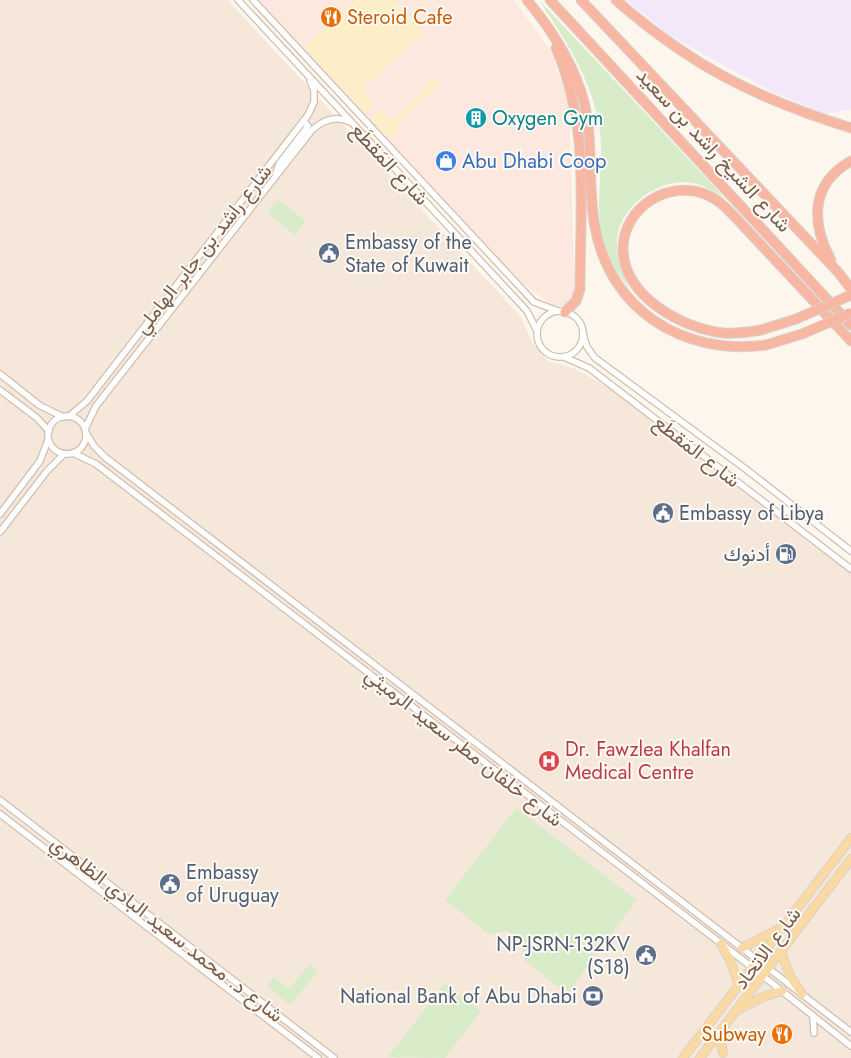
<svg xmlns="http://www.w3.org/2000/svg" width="851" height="1058" font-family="Jost,Vazirmatn,sans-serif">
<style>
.residential{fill:#f5e8da}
.commercial{fill:#fde8e0}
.education{fill:#f3e8fa}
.green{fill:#d8ecc9}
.sand{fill:#fcefc7}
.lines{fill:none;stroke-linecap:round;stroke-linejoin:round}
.minor-casing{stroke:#d1beb0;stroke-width:8}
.major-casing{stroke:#dad1cd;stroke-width:10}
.highway-casing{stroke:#dad1cd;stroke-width:11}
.minor{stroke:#fff;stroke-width:5.5}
.major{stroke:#fbd9a5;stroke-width:8}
.highway{stroke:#f7b7a3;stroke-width:9}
.highway-bridge-casing{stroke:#dad1cd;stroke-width:11;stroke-linecap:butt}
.highway-bridge{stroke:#f7b7a3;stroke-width:9}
.labels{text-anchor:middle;stroke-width:4;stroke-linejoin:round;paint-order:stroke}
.food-label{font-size:20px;fill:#c56008;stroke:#fffaf3;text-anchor:start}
.culture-label{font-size:20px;fill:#0d838f;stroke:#fffaf3;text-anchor:start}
.street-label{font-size:20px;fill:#7a5c4d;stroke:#fffaf3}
.shop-label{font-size:20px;fill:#366cbe;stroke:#fffaf3;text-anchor:start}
.service-label{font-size:20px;fill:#4e5e75;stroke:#fffaf3;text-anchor:start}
.health-label{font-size:20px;fill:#be3a42;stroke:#fffaf3;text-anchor:start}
</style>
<rect width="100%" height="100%" fill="#fdf6ec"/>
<polygon class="residential" points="0,0 228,0 521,317 533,344 548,361 574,368 609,388 851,573 851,1058 0,1058"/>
<polygon class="commercial" points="258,0 514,0 550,50 569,102 575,295 567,305 554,307 516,278"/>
<polygon class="education" points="626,0 851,0 851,109 825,114 771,91 672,37"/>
<g class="green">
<path d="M 539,0 L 724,197 C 714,192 704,185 693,183 C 660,177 620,205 617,239 C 616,257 622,274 630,290 C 620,276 609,261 604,244 C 592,203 607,160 598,119 C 588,73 564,38 539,0 Z"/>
<polygon points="278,200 306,221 295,235 267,213"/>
<polygon points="516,808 637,900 567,994 525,961 520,942 508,931 488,934 445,900"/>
<polygon points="309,964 318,971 290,1005 267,986 274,977 289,989"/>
<polygon points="445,983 481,1011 445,1058 388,1057"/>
</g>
<g class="sand">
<polygon points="355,0 394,0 424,32 362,90 375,104 365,113 304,48"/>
<polygon points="434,76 441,84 397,126 400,130 393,136 387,137 370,119 380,109 392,121 423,93 420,89"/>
</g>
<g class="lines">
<g class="minor-casing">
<g id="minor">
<polyline points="238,0 527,311 537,331"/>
<polyline points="253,0 534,302 558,311"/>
<polyline points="276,173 279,164 308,126 303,121"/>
<circle cx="560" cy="334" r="23"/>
<polyline points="583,334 587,347 595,358 747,470 851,551"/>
<polyline points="564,357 589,368 851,569"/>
<polyline points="0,374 39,405 63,417"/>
<polyline points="0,390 37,418 49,431"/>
<circle cx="67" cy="435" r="19"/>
<polyline points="68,417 87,401 308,115 314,102 314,90 310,81"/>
<path d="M 85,429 L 96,406 L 312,130 C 323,120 336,115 350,122"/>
<polyline points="86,433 94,446 105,457 851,1032"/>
<polyline points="73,453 96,464 753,968 851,1046"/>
<polyline points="0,514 40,461 48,440"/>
<polyline points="0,532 47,471 64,454"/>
<polyline points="0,800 334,1058"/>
<polyline points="0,814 318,1058"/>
<polyline points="813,1016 814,1033"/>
</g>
</g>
<g class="major-casing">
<g id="major">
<polyline points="721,944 731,962 739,986"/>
<polyline points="742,948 779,929"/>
<polyline points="781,952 790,976 802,994"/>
<polyline points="737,1010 765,996 782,991"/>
<polyline points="719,1032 723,1053"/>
<polyline points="683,1058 851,838"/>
<polyline points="700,1058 851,859"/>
</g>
</g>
<g class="highway-casing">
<g id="highway">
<path d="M 527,0 C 552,30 574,64 584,102 C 594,143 587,185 595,227 C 610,310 683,356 766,345"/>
<polyline points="550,0 851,325"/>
<polyline points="581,0 838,272 851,289"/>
<path d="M 616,0 C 690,65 757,99 851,128"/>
<path d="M 556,48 C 590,127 580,206 580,289 L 576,301 L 565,312"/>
<path d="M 831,260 C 811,223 810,184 851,161"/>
<path d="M 761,330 C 749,332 736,334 723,333 C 681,328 623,296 623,248 C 624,207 668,180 705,194 C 718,199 726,208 735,217 L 851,341"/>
</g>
</g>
<use href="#minor" class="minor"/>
<use href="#major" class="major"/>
<use href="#highway" class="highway"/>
<g class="highway-bridge-casing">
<g id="highway-bridge">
<polyline points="761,330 796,319 851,295"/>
<polyline points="766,345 802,334 851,313"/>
</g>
</g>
<use href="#highway-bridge" class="highway-bridge"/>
</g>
<defs>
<g id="restaurant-disc" transform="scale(1.125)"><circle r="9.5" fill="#e8710a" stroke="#fffaf3"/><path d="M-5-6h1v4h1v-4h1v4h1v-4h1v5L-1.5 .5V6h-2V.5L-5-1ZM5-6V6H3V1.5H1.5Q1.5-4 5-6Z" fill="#fff"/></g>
<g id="building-disc" transform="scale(1.125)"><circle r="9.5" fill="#0f9aa8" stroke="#fffaf3"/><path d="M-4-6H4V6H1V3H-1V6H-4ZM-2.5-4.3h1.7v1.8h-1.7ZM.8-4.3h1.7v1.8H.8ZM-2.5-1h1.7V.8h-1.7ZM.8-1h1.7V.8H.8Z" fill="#fff"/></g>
<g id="shop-disc" transform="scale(1.125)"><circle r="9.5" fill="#3f7fe0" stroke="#fffaf3"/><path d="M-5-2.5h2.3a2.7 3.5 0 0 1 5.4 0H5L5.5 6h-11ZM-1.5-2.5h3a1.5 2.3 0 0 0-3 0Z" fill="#fff"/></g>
<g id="civic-disc" transform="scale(1.125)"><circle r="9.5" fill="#5c6f8a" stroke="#fffaf3"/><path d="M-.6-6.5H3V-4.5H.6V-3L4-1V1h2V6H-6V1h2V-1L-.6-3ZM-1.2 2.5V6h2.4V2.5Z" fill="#fff"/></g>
<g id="fuel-disc" transform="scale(1.125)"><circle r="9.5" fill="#5c6f8a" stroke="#fffaf3"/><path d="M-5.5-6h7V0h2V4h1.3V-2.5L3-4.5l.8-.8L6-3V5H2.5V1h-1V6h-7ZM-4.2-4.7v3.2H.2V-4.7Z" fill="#fff"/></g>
<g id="hospital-disc" transform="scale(1.125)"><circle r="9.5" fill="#e0444e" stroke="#fffaf3"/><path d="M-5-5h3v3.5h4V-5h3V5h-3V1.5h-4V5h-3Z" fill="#fff"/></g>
<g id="bank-disc" transform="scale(1.125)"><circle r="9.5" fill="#5c6f8a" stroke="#fffaf3"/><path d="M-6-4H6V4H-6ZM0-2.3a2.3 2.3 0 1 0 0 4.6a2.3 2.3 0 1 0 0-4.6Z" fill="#fff"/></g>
</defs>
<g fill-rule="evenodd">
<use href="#restaurant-disc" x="331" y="17"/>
<use href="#building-disc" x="476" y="118"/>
<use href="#shop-disc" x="446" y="161"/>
<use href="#civic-disc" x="329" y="253"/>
<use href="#civic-disc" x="663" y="513"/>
<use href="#fuel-disc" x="786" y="554"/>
<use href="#hospital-disc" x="549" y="761"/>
<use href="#civic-disc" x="170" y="884"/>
<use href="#civic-disc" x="646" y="955"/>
<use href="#bank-disc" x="593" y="996"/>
<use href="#restaurant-disc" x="782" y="1034"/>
</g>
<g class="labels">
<g class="food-label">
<text x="347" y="24">Steroid Cafe</text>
<text x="766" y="1041" text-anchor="end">Subway</text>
</g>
<g class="culture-label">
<text x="492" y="125">Oxygen Gym</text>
</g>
<g class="street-label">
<text transform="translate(714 150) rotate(47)" y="7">شارع الشيخ راشد بن سعيد</text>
<text transform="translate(390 164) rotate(47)" y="7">شارع المَقطَع</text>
<text transform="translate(203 249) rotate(-52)" y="7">شارع راشد بن جابر الهاملي</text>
<text transform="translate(697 451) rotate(38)" y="7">شارع المَقطَع</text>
<text transform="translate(464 747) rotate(38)" y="7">شارع خلفان مطر سعيد الرميثي</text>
<text transform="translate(167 929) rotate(38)" y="7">شارع د. محمد سعيد البادي الظاهري</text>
<text transform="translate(767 948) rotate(-53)" y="7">شارع الاتحاد</text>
</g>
<g class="shop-label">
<text x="462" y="168">Abu Dhabi Coop</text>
</g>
<g class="service-label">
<text x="345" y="249">Embassy of the<tspan x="345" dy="23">State of Kuwait</tspan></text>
<text x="679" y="520">Embassy of Libya</text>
<text x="770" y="561" text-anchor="end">أدنوك</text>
<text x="186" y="879">Embassy<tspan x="186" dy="23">of Uruguay</tspan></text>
<text x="630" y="951" text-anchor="end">NP-JSRN-132KV<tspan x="630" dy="23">(S18)</tspan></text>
<text x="577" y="1003" text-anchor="end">National Bank of Abu Dhabi</text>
</g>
<g class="health-label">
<text x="565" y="756">Dr. Fawzlea Khalfan<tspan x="565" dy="23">Medical Centre</tspan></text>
</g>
</g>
</svg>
